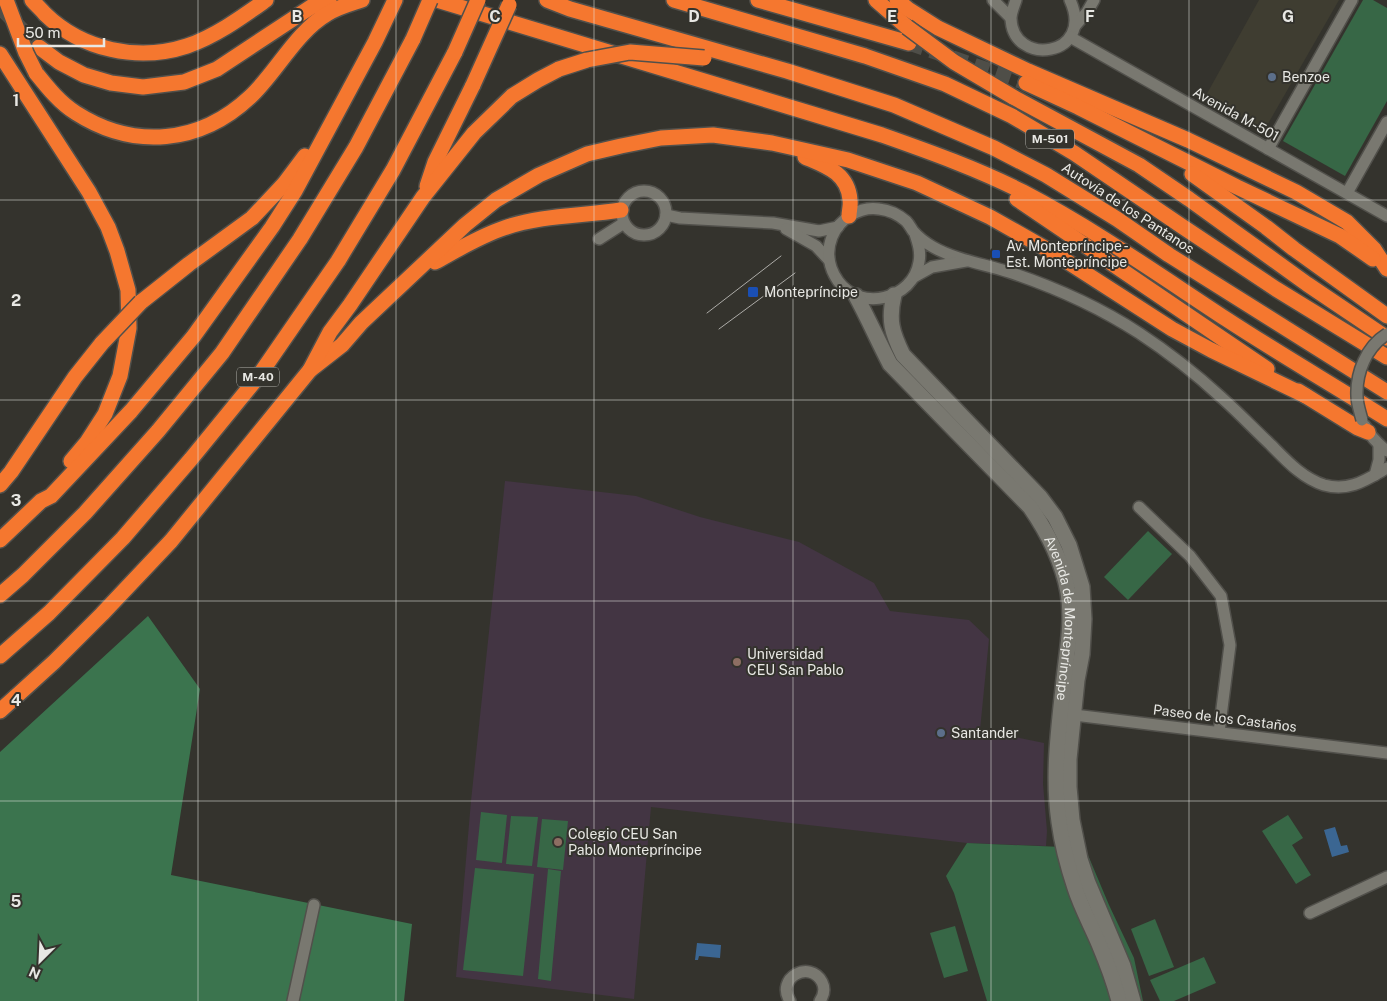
<svg xmlns="http://www.w3.org/2000/svg" width="1387" height="1001" font-family="'Public Sans',sans-serif">
<style>
.built{fill:#3f3d31}
.education{fill:#433543}
.green{fill:#376746}
.forest{fill:#3b744e}
.water{fill:#3b6692}
.lines{fill:none;stroke-linecap:round;stroke-linejoin:round}
.highway-tunnel{stroke:#4f4e48;stroke-width:15;stroke-dasharray:15 8;stroke-linecap:butt}
.street-casing{stroke:#51504b;stroke-width:14}
.secondary-casing{stroke:#51504b;stroke-width:18}
.highway-casing{stroke:#51504b;stroke-width:18}
.street{stroke:#797870;stroke-width:11}
.secondary{stroke:#797870;stroke-width:15}
.highway{stroke:#f5772f;stroke-width:15}
.tram{stroke:#adaca8;stroke-width:1}
.street-bridge-casing{stroke:#51504b;stroke-width:14;stroke-linecap:butt}
.highway-bridge-casing{stroke:#51504b;stroke-width:18;stroke-linecap:butt}
.street-bridge{stroke:#797870;stroke-width:11}
.highway-bridge{stroke:#f5772f;stroke-width:15}
.grid{fill:none;stroke:#e8e8e4;stroke-width:1;stroke-opacity:0.55}
.service-dot{fill:#5c6f8a;stroke:#34332d;stroke-width:2}
.transit-dot{fill:#1a4fb4;stroke:#34332d;stroke-width:2}
.education-dot{fill:#8d6e63;stroke:#34332d;stroke-width:2}
.labels{text-anchor:middle;stroke-width:4;stroke-linejoin:round;paint-order:stroke}
.shield{fill:#34332d;stroke:#b2b2ad;stroke-width:1}
.shield-label{font-size:12px;font-weight:bold;fill:#e8e8e4}
.poi-label{font-size:14px;fill:#e8e8e4;stroke:#34332d;text-anchor:start}
.street-label{font-size:14px;fill:#e8e8e4;stroke:#34332d}
.grid-label{font-size:16px;text-anchor:middle;font-weight:bold;fill:#e8e8e4;stroke:#34332d;stroke-width:4;stroke-linejoin:round;paint-order:stroke}
</style>
<rect width="100%" height="100%" fill="#34332d"/>
<polygon class="built" points="1259,0 1339,0 1265,129 1204,99"/>
<polygon class="education" points="505,481 636,496 700,517 799,542 874,583 890,611 969,620 989,639 980,730 1044,743 1043,784 1047,831 1046,846 967,843 651,807 634,999 456,977 471,801"/>
<g class="green">
<polygon points="1363,0 1373,0 1387,8 1387,101 1345,176 1283,141"/>
<polygon points="1148,531 1172,554 1128,600 1104,577"/>
<polygon points="481,812 507,815 502,863 476,860"/>
<polygon points="1288,815 1303,838 1292,845 1311,875 1296,884 1262,831"/>
<polygon points="511,816 538,817 532,866 506,864"/>
<polygon points="542,819 568,821 563,870 537,867"/>
<polygon points="967,843 1085,848 1109,905 1134,958 1143,1001 987,1001 954,893 946,876"/>
<polygon points="475,868 534,874 523,976 463,970"/>
<polygon points="548,869 561,871 551,981 538,979"/>
<polygon points="1155,919 1174,967 1149,976 1131,929"/>
<polygon points="955,926 968,971 944,978 930,933"/>
<polygon points="1204,957 1216,983 1174,1001 1160,1001 1150,980"/>
</g>
<polygon class="forest" points="148,616 200,689 171,875 412,924 404,1001 0,1001 0,752"/>
<g class="water">
<polygon points="1335,827 1341,846 1347,845 1349,852 1332,857 1324,830"/>
<polygon points="697,943 721,945 720,958 699,956 698,960 695,960"/>
</g>
<g class="lines">
<g class="highway-tunnel">
<polyline points="0,7 39,47"/>
<polyline points="909,43 1026,83"/>
</g>
<g class="street-casing">
<g id="street">
<polyline points="993,0 1010,17"/>
<path d="M 1016,0 C 1014,6 1011,13 1011,18 C 1012,68 1096,57 1070,0"/>
<polyline points="1075,26 1087,12 1094,0"/>
<polyline points="1070,37 1387,216"/>
<polyline points="1268,149 1352,0"/>
<circle cx="644" cy="213" r="22"/>
<polyline points="1347,193 1387,122"/>
<polyline points="666,215 680,218 773,223 819,231 838,227"/>
<polyline points="786,229 816,246 829,260"/>
<path d="M 915,234 C 918,243 921,252 919,262 C 913,300 860,312 838,281 C 829,268 826,252 832,237 C 839,219 860,206 879,209 C 889,210 899,215 906,221 C 909,224 911,228 913,231 C 918,237 926,243 933,247 C 956,260 984,264 1009,272 C 1054,287 1099,307 1139,333 C 1168,352 1196,374 1222,398 C 1239,413 1254,429 1271,445 C 1286,460 1302,478 1324,485 C 1349,492 1366,480 1387,468"/>
<polyline points="599,239 624,223"/>
<polyline points="914,277 932,267 966,261"/>
<path d="M 1365,426 C 1370,436 1378,444 1387,451"/>
<polyline points="1375,475 1379,460 1379,445"/>
<polyline points="1139,507 1190,556 1221,596 1230,645 1219,732"/>
<polyline points="1066,714 1387,753"/>
<polyline points="1310,913 1387,877"/>
<polyline points="293,1001 314,905"/>
<path d="M 790,1001 C 775,978 810,959 822,982 C 825,988 824,995 820,1001"/>
</g>
</g>
<g class="secondary-casing">
<g id="secondary">
<path d="M 894,295 C 888,320 892,333 903,355 L 1040,497 L 1055,517 L 1069,545 L 1082,587 L 1084,619 L 1082,654 L 1077,680 L 1069,759 L 1069,787 L 1072,820 L 1080,859 L 1088,883 L 1123,966 L 1133,1001"/>
<path id="s1" d="M 856,296 C 868,318 878,341 890,364 L 1030,507 C 1048,533 1062,560 1068,592 C 1073,621 1067,651 1064,679 C 1059,727 1052,774 1059,822 C 1062,844 1068,867 1075,888 C 1081,907 1091,925 1099,944 C 1107,963 1114,981 1119,1001"/>
</g>
</g>
<g class="highway-casing">
<g id="highway">
<path d="M 32,0 C 36,5 41,9 45,14 C 82,50 138,62 187,46 C 216,36 242,17 266,0"/>
<path d="M 437,0 L 882,135 C 930,152 978,169 1023,192 C 1094,229 1159,275 1226,319 C 1278,353 1333,385 1387,419"/>
<polyline points="547,0 570,9 787,71 894,105 994,148 1046,175 1117,219 1169,255 1387,392"/>
<polyline points="674,0 865,56 945,84 1012,116 1074,153 1183,227 1276,289 1387,357"/>
<polyline points="758,0 909,43"/>
<polyline points="876,0 907,27"/>
<polyline points="897,0 908,9 938,28 1028,71 1188,140 1296,192 1347,222 1374,249 1387,269"/>
<polyline points="39,47 59,62 84,75 111,83 143,87 184,82 217,69 311,7 329,0"/>
<polyline points="0,54 89,192 108,227 117,251 128,290 129,328 120,376 105,414 87,442 71,461"/>
<path d="M 36,73 C 48,88 60,103 76,113 C 134,150 200,144 250,97 C 276,73 296,32 327,14 C 338,7 350,4 362,0"/>
<polyline points="1026,83 1078,107 1237,187 1340,236 1373,259"/>
<polyline points="1013,97 1139,165 1189,199 1307,284 1387,338"/>
<path d="M 805,157 C 826,166 848,173 850,200 C 851,205 849,211 849,216"/>
<polyline points="1192,174 1266,227 1294,249 1387,316"/>
<polyline points="427,186 435,162 473,85"/>
<polyline points="1017,199 1267,369"/>
<path d="M 435,262 C 457,250 480,236 504,228 C 541,215 583,216 621,210"/>
<polyline points="141,302 189,264 252,218 284,184 305,156"/>
<polyline points="310,370 342,345 361,323 465,225 496,200 539,175 587,154 621,146 661,138 713,135 772,143 848,160 917,183 990,217 1057,255 1172,329 1211,350 1306,396"/>
<polyline points="1298,391 1358,428 1368,432"/>
<polyline points="0,485 11,472 75,377 102,343"/>
<polyline points="0,540 41,501 51,496 131,411 193,337 272,227 295,191 375,42 395,0"/>
<polyline points="0,595 23,575 85,513 158,431 222,353 300,239 356,147 413,39"/>
<polyline points="0,656 49,613 123,538 191,459 258,377 338,261 393,170 455,52"/>
<polyline points="0,711 54,662 102,614 171,541 310,370 330,332 350,305 423,197 474,133 512,96 538,80 559,69"/>
</g>
</g>
<use href="#street" class="street"/>
<use href="#secondary" class="secondary"/>
<use href="#highway" class="highway"/>
<g class="tram">
<polyline points="707,313 781,256"/>
<polyline points="719,329 795,273"/>
</g>
<g class="street-bridge-casing">
<path id="street-bridge" d="M 1362,420 C 1360,412 1357,404 1357,396 C 1356,373 1366,347 1387,334"/>
</g>
<g class="highway-bridge-casing">
<g id="highway-bridge">
<polyline points="6,0 26,53 36,73"/>
<polyline points="907,27 954,62 1013,97"/>
<polyline points="413,39 430,0"/>
<polyline points="455,52 478,0"/>
<polyline points="559,69 587,60 630,52 704,58"/>
<polyline points="473,85 509,5"/>
<polyline points="102,343 141,302"/>
</g>
</g>
<use href="#street-bridge" class="street-bridge"/>
<use href="#highway-bridge" class="highway-bridge"/>
</g>
<path class="grid" d="M 198,0 L 198,1001M 396,0 L 396,1001M 594,0 L 594,1001M 793,0 L 793,1001M 991,0 L 991,1001M 1189,0 L 1189,1001M 0,200 L 1387,200M 0,400 L 1387,400M 0,601 L 1387,601M 0,801 L 1387,801"/>
<g class="service-dot">
<circle cx="1272" cy="77" r="5"/>
<circle cx="941" cy="733" r="5"/>
</g>
<g class="transit-dot">
<rect x="991" y="249" width="10" height="10" rx="2.5"/>
<rect x="747" y="286" width="12" height="12" rx="2.5"/>
</g>
<g class="education-dot">
<circle cx="737" cy="662" r="5"/>
<circle cx="558" cy="842" r="5"/>
</g>
<g class="labels">
<g class="shield">
<rect x="1026" y="129.5" width="48" height="19" rx="4"/>
<rect x="237" y="367.5" width="42" height="19" rx="4"/>
</g>
<g class="shield-label">
<text x="1050" y="143">M-501</text>
<text x="258" y="381">M-40</text>
</g>
<g class="poi-label">
<text x="1282" y="82">Benzoe</text>
<text x="1006" y="251">Av. Montepríncipe -<tspan x="1006" dy="16">Est. Montepríncipe</tspan></text>
<text x="764" y="297">Montepríncipe</text>
<text x="747" y="659">Universidad<tspan x="747" dy="16">CEU San Pablo</tspan></text>
<text x="951" y="738">Santander</text>
<text x="568" y="839">Colegio CEU San<tspan x="568" dy="16">Pablo Montepríncipe</tspan></text>
</g>
<g class="street-label">
<text transform="translate(1236 114) rotate(29)" y="5">Avenida M-501</text>
<text transform="translate(1128 208) rotate(33)" y="5">Autovía de los Pantanos</text>
<text dy="5" stroke="none"><textPath href="#s1" startOffset="395">Avenida de Montepríncipe</textPath></text>
<text transform="translate(1225 718) rotate(7)" y="5">Paseo de los Castaños</text>
</g>
</g>
<g class="grid-label">
<text x="297" y="22">B</text>
<text x="495" y="22">C</text>
<text x="694" y="22">D</text>
<text x="892" y="22">E</text>
<text x="1090" y="22">F</text>
<text x="1288" y="22">G</text>
<text x="16" y="106">1</text>
<text x="16" y="306">2</text>
<text x="16" y="506">3</text>
<text x="16" y="706">4</text>
<text x="16" y="907">5</text>
</g>
<g transform="translate(40 961) rotate(204)" stroke="#34332d" stroke-width="4" paint-order="stroke">
<path d="M0-4L9 19L0 12L-9 19Z" fill="#e8e8e4"/>
<text y="-8" font-size="14" font-weight="bold" text-anchor="middle" fill="#e8e8e4">N</text>
</g>
<path d="M18 38v8h86v-8" fill="none" stroke="#e8e8e4" stroke-width="2.5"/>
<text x="25" y="38" font-size="15" fill="#e8e8e4" stroke="#34332d" stroke-width="4" paint-order="stroke">50 m</text>
</svg>
